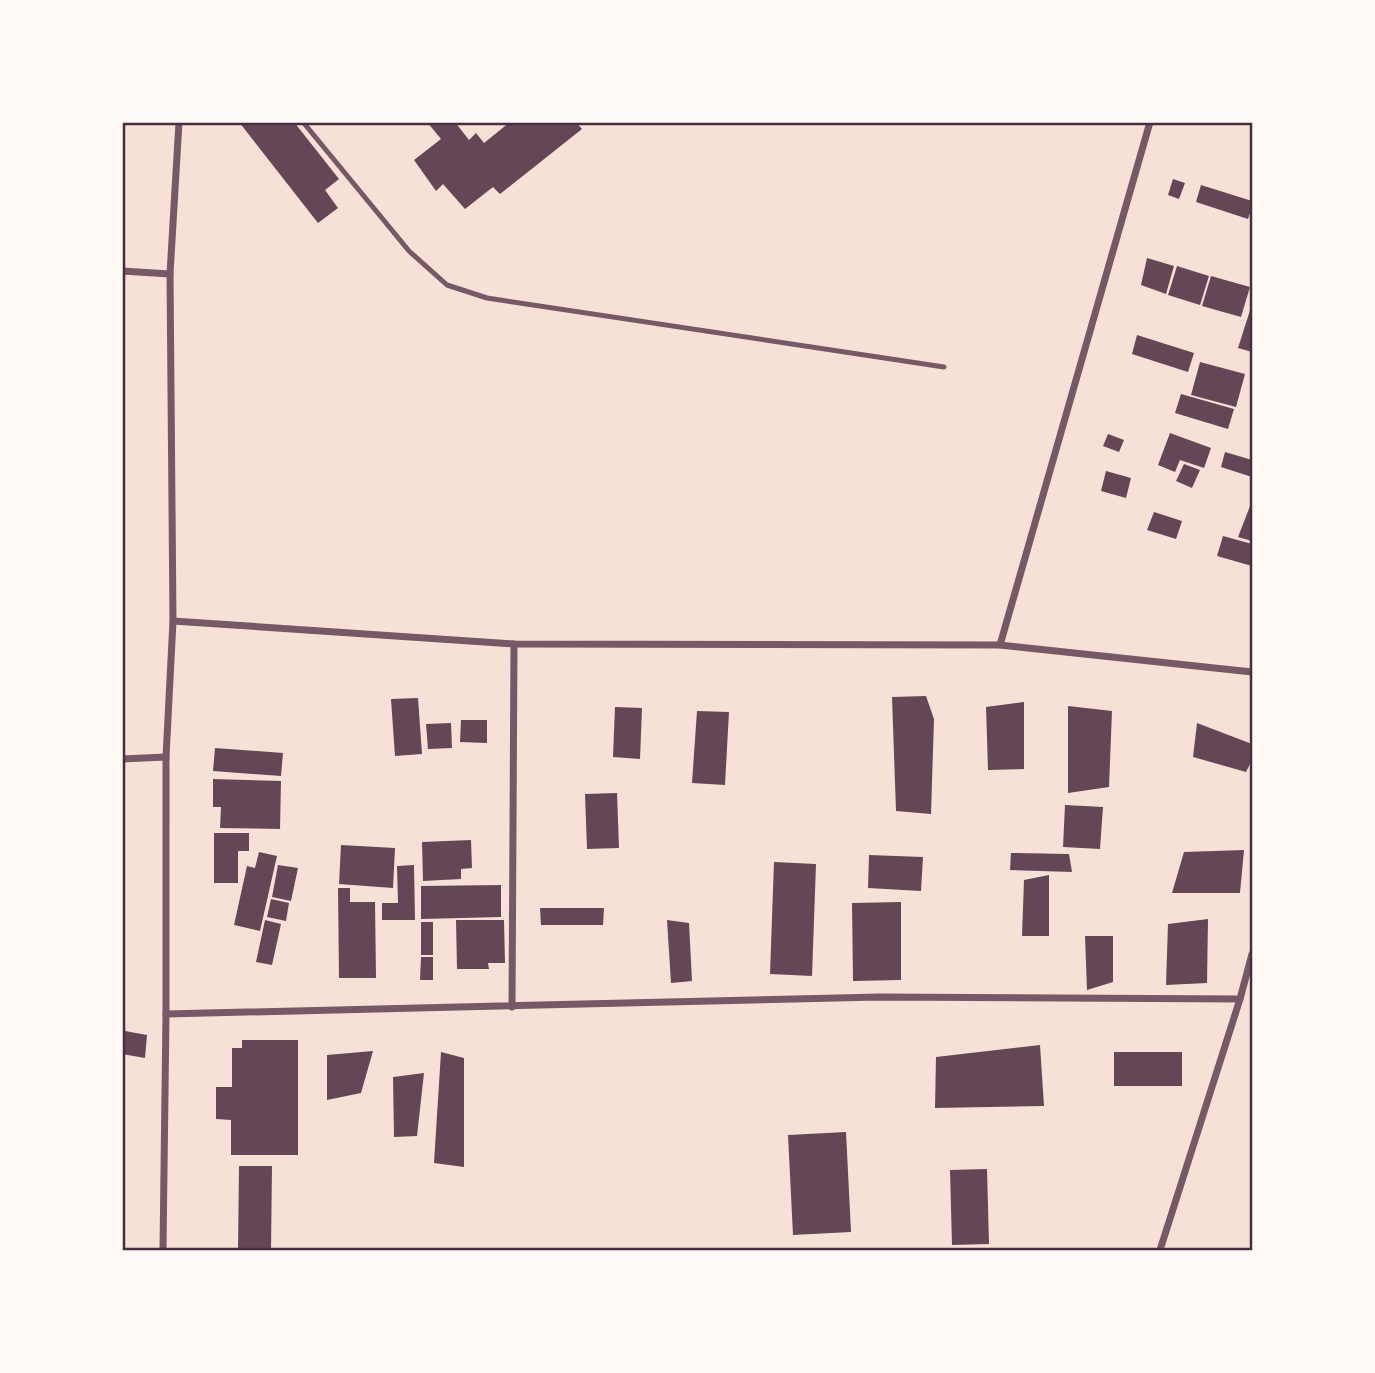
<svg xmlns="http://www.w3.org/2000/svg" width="1375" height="1373" font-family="Helvetica,sans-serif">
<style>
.building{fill:#644757}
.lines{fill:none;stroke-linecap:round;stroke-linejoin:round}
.service{stroke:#755966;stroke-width:5}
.minor{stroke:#755966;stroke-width:7}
.neatline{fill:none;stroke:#4a2c40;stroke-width:2.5}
</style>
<rect width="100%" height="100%" fill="#f7e1d7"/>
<g class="building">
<polygon points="239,122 294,122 339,179 325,190 338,208 318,223"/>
<polygon points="427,122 455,122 469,140 476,133 484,143 510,122 576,122 582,129 500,194 493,187 465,209 443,184 436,191 414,160 441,139"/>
<polygon points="1173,179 1185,183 1179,199 1168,195"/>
<polygon points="1201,185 1252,201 1252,207 1248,219 1196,202"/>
<polygon points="1147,258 1174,266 1166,294 1141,285"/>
<polygon points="1177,266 1209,276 1200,305 1168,295"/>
<polygon points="1211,276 1250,287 1241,317 1202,306"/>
<polygon points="1252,304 1252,352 1238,348"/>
<polygon points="1137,335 1194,353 1188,372 1132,354"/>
<polygon points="1200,362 1245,374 1236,407 1191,395"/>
<polygon points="1181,394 1234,409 1228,429 1175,413"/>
<polygon points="1170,433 1211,448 1204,468 1180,460 1175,472 1158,465"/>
<polygon points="1108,434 1124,440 1119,452 1103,446"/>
<polygon points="1225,452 1252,460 1252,477 1221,467"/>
<polygon points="1184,464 1200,470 1192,488 1176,481"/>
<polygon points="1106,471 1131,478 1126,498 1101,491"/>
<polygon points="1252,501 1252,541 1238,537"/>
<polygon points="1154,512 1182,521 1176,539 1147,530"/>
<polygon points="1223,536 1252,544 1252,566 1217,556"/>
<polygon points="926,696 934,719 931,814 896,811 892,697"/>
<polygon points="418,698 422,754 395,756 391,699"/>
<polygon points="1024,702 1024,769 988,770 986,707"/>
<polygon points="1068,706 1112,711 1109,787 1068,793"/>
<polygon points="615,707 642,708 640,759 613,757"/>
<polygon points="697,711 729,712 725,785 692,783"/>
<polygon points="461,720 487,720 487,743 460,742"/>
<polygon points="451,723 452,748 428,749 426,724"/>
<polygon points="1197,723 1252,744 1252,760 1246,772 1193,757"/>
<polygon points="215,748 283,753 281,776 213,771"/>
<polygon points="213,779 281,781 280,829 220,828 221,807 213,807"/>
<polygon points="617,793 619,848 587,849 585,794"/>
<polygon points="1065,805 1103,807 1100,849 1063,847"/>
<polygon points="214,833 249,833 249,851 238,851 238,883 214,883"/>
<polygon points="471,840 472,868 461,869 461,879 423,881 422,842"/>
<polygon points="341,845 395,848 393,888 339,884"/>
<polygon points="1244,850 1240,893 1172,893 1184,852"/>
<polygon points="259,852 277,856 260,931 234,925 247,866 255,868"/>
<polygon points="1011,853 1069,854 1072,872 1010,870"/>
<polygon points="869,855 923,857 921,891 868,888"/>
<polygon points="774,862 816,864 812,976 770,974"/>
<polygon points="278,865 298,868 291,901 272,897"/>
<polygon points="414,865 415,920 382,920 382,903 398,903 397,866"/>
<polygon points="1049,875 1049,936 1022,936 1024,880"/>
<polygon points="501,885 501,917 421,919 421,886"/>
<polygon points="338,888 350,888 350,902 375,902 376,978 339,978"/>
<polygon points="271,899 289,903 286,921 267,917"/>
<polygon points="901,902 901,980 853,981 852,903"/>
<polygon points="540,908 604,908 603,925 541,925"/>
<polygon points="1208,919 1207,983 1166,985 1168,924"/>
<polygon points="265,920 281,924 272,965 256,962"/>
<polygon points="456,920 504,920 505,963 488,963 489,969 457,969"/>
<polygon points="667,920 689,923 692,981 671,983"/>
<rect x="421" y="922" width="12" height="33"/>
<polygon points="1085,936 1113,936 1113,982 1087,990"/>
<polygon points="421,957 433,957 433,980 420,980"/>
<polygon points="125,1031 147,1035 145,1058 122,1054 122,1041"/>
<polygon points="242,1040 298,1040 298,1155 231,1155 231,1120 216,1119 216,1087 232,1087 232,1048 242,1048"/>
<polygon points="1040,1045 1044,1106 935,1108 936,1057"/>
<polygon points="373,1051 361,1093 327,1100 327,1055"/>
<polygon points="441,1052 464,1058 464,1167 434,1163"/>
<rect x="1114" y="1052" width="68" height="34"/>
<polygon points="424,1073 417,1136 394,1137 393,1077"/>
<polygon points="846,1132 851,1232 793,1235 788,1135"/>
<polygon points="239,1166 272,1166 271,1250 238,1250"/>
<polygon points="987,1169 989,1244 952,1245 950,1170"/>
</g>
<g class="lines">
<polyline class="service" points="303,122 409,251 447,285 487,298 944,367"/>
<g class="minor">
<polyline points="122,271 170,274"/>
<polyline points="173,621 514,644 1000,645 1252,672"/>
<polyline points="1000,645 1150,122"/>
<polyline points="122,759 166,757"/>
<polyline points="512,1007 514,644"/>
<polyline points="166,1014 879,997 1240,999"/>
<polyline points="163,1250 166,1014 166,757 173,621 170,274 179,122"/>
<polyline points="1160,1250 1240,999 1252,954"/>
</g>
</g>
<rect width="1375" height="1373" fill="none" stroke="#fffaf5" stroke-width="248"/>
<rect x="124" y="124" width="1127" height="1125" class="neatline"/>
</svg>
